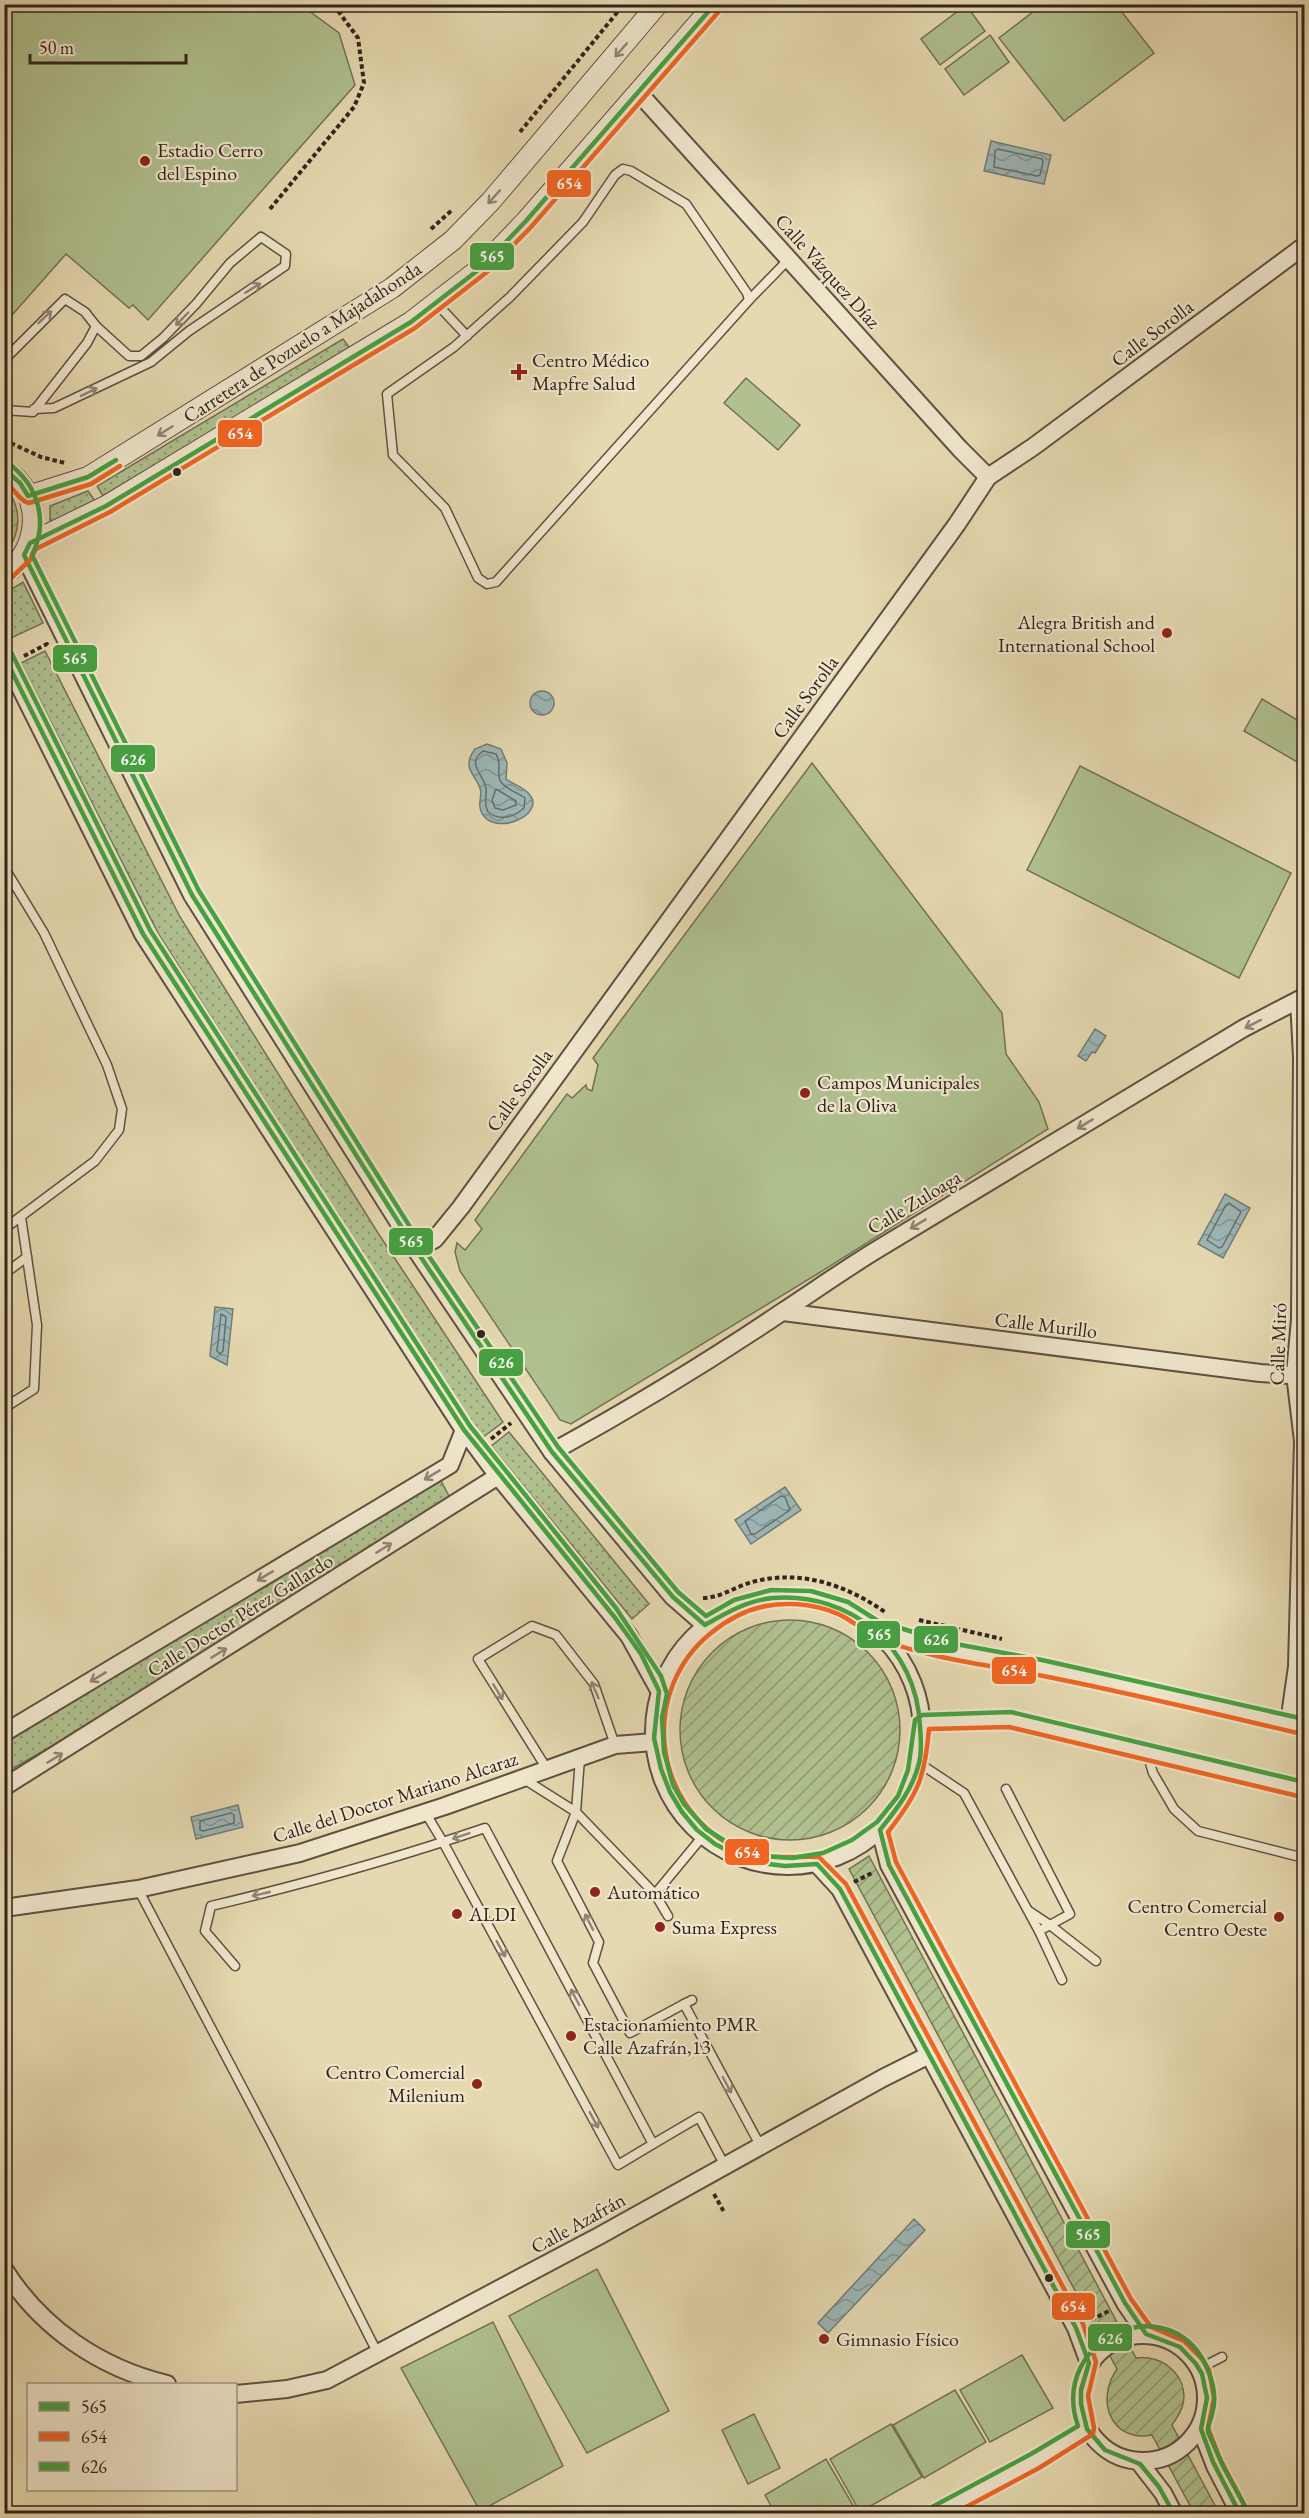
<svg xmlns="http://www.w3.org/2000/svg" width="1309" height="2518" font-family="'EB Garamond',serif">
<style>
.grass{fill:url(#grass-dots);stroke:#717256;stroke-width:1.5}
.garden{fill:url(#garden-furrows);stroke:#717256;stroke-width:1.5}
.pitch{fill:#b0c08f;stroke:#717256;stroke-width:1.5}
.water{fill:url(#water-waves);stroke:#727c79;stroke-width:1.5}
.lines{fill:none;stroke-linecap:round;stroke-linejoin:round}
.shore{stroke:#676e6a;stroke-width:1.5}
.service-casing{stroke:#5f5142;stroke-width:11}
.minor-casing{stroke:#5f5142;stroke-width:20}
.tertiary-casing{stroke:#5f5142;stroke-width:22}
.path{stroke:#32241d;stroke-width:4;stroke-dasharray:4.5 3;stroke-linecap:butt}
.service{stroke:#efe6cc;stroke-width:8}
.minor{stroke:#efe6cc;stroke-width:16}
.tertiary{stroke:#efe6cc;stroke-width:20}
.bus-1-casing{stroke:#efe6cc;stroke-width:9}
.bus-2-casing{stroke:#efe6cc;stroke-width:9}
.bus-3-casing{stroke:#efe6cc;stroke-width:9}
.bus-1{stroke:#46a141;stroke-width:4.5}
.bus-2{stroke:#f26522;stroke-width:4.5}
.bus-3{stroke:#46a141;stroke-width:4.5}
.oneway{stroke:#908574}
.poi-dot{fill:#8f2418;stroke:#efe6cc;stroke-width:2}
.bus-dot{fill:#32241d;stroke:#efe6cc;stroke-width:2}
.labels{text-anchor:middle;stroke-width:4.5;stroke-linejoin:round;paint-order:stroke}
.poi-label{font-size:20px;fill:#32241d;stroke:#efe6cc;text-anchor:start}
.street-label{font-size:20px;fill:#32241d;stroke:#efe6cc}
.line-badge{stroke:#efe6cc;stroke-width:2}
.badge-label{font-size:16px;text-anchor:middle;font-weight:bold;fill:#fff}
</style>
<defs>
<pattern id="grass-dots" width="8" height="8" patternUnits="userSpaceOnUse" patternTransform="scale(1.5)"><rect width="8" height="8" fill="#b0c08f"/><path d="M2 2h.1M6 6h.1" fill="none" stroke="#909c74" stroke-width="1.8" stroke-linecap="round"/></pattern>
<pattern id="garden-furrows" width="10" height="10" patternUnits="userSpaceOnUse" patternTransform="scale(1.5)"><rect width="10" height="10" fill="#b0c08f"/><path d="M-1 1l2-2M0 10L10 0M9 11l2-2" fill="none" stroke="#909c74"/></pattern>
<pattern id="water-waves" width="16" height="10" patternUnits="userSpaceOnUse" patternTransform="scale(1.5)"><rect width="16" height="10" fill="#9cb7b7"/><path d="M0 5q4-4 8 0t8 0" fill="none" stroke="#809594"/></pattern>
</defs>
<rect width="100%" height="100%" fill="#e6d9b1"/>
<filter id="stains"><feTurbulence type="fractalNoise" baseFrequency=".00333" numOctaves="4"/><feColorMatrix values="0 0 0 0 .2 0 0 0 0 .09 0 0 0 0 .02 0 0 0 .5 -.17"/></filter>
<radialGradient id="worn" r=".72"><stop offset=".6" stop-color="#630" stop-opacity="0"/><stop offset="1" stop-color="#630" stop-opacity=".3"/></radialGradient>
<g class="grass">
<polygon points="343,339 351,350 103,496 97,486"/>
<polygon points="88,491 95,501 50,527 50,506"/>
<polygon points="23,582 43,623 9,639 5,629 5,593"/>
<polygon points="45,651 180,917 378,1233 503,1422 482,1438 370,1267 159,935 21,663"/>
<polygon points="509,1432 649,1604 632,1619 491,1446"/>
<polygon points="440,1479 450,1498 50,1747 5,1773 5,1742"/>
</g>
<g class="garden">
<path d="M 5,488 C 23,507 21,535 5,553 Z"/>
<circle cx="790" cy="1730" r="110"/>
<path d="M 869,1856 L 1136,2358 C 1162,2354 1189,2376 1183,2404 C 1181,2412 1177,2418 1172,2425 L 1219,2513 L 1194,2513 L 1152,2435 C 1111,2443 1095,2400 1117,2369 L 849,1869 Z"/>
</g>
<g class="pitch">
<polygon points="4,5 301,5 339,33 355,85 148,320 133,305 129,308 66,254 5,323"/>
<polygon points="966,5 985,31 940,65 921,39"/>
<polygon points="1042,5 1114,5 1119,12 1121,11 1154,53 1064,121 999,38"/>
<polygon points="990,35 1009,62 964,95 945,69"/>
<polygon points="746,378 800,425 778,450 724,403"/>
<polygon points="1262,699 1304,724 1304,766 1244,731"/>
<polygon points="812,763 1002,1013 1006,1054 1039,1102 1048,1129 819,1273 571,1424 560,1420 460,1271 455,1252 457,1243 465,1250 482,1229 475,1220 567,1094 572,1098 586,1085 587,1089 592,1091 598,1065 593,1058"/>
<polygon points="1080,766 1291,873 1239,978 1027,870"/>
<polygon points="597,2269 669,2411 587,2453 509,2316"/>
<polygon points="493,2322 563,2466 480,2511 401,2368"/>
<polygon points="1022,2355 1053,2408 990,2442 960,2390"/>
<polygon points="955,2390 986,2442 924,2478 893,2425"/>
<polygon points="754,2414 780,2468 748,2484 722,2430"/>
<polygon points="891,2424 922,2477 860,2512 830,2459"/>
<polygon points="826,2459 857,2512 775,2513 765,2495"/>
</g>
<g class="water">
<polygon points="991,141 1051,155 1044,184 984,171"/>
<circle cx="542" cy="703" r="12"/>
<path d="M 487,744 L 501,749 L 507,763 L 506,779 C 513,784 525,788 530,795 C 545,814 498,836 483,815 C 476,805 483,797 480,788 C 475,774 461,768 475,749 Z"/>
<polygon points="1095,1029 1106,1036 1095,1053 1092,1052 1086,1061 1078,1056"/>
<polygon points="1225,1194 1250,1208 1223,1258 1198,1244"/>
<polygon points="215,1307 233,1309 227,1365 210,1356"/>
<polygon points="785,1487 801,1510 751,1544 735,1520"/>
<polygon points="238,1805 243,1827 196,1839 191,1817"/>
<polygon points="914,2219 925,2230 828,2333 818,2323"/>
</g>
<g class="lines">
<g class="shore">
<polygon points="998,149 1042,159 1043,162 1040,175 1037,176 994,167 995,151"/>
<path d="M 483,751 L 496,754 C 503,765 495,774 501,782 C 506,789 518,793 525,798 L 524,808 C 513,818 500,821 488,812 C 483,802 487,798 486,789 C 485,775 465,764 483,751 Z"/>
<polygon points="496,789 516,801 516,805 503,810 495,808 492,800"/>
<polygon points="1229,1203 1241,1212 1222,1247 1219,1248 1207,1240 1226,1205"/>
<polygon points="221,1314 226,1317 223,1351 220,1354 217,1351"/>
<polygon points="781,1496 785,1497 790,1510 755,1534 751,1534 745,1521"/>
<polygon points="231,1813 234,1815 234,1823 203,1831 200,1830 200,1821"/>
</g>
<g class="service-casing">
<g id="service">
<polygon points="623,169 631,171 686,204 747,293 749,300 496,582 487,584 478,578 445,508 393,455 387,394 454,347 510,297 583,222 615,175"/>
<polyline points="749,300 789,259"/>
<polyline points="437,304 467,336"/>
<polyline points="4,360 65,299 85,312 96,326 87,343 33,412 4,410"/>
<polyline points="34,409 54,408 151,362 189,331 285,266 286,254 261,237 230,263 196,304 163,338 141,356 129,356 96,326"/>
<polyline points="4,867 44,933 107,1065 122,1109 119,1130 95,1161 4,1229"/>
<polyline points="4,1274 27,1257"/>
<polyline points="4,1408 34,1389 37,1325 21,1217"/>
<polyline points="1147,1753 1153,1773 1174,1809 1198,1831 1304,1858"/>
<polyline points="580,1758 576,1812 655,1894"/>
<polyline points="919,1763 964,1793 1039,1931 1062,1980"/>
<polyline points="547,1769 478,1659 532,1626 556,1635 594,1684 615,1745"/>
<polyline points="524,1779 576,1812 557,1861 599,1942 593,1963 630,2033 684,2004"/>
<polyline points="1006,1789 1070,1914 1039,1931"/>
<polyline points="138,1889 271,2142 378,2354"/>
<polyline points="1029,1911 1050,1925 1096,1961"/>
<polyline points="668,1916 655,1894 703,1836"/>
<path d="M 235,1966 L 205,1931 L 211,1906 C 304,1884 394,1859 485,1828 L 653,2144 L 618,2165 L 443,1842 L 425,1812"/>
<polyline points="692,2000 684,2004 761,2147"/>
<polyline points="653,2144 699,2117 725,2166"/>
<polyline points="1200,2368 1222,2357"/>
<polyline points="1002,2514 1005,2512"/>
</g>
</g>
<g class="minor-casing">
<g id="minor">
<polyline points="638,92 960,449 988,477"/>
<polyline points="24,555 192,895 416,1250 552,1452 673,1597 705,1625"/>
<polyline points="4,655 143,934 464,1430 498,1476 629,1636 660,1692"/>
<polyline points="416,1250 435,1239 461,1207 957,524 988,477 1033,447 1304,246"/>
<polyline points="783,1312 1260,1373 1304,1376"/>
<path d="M 552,1452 C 630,1409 708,1362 782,1312 C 814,1291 845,1269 878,1249 L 1244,1028 L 1304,997"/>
<circle cx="788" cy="1732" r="134"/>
<polyline points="876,1629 943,1649 1040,1667 1304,1727"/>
<polyline points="922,1722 1010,1719 1304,1790"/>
<polyline points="1289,1723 1297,1667 1303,1441 1295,1374 1300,1320 1302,1057 1299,1000"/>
<polyline points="4,1733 450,1465 464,1430"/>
<polyline points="4,1787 498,1476"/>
<polyline points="880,1830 889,1865 1125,2303 1146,2334"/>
<polyline points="817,1864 840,1889 1076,2328 1089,2363"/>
<polyline points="4,1908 138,1889 300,1853 445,1806 615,1745 654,1742"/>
<path d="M 4,2269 C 41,2328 100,2368 167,2384"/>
<circle cx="1143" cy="2398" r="63"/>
<polyline points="236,2394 287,2389 327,2380 599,2236 883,2078 929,2055"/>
<polyline points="1200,2427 1215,2466 1240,2514"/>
<polyline points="1139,2462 1163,2493 1174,2514"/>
<polyline points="936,2514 1035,2461 1087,2429"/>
</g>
</g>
<g class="tertiary-casing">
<g id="tertiary">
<path d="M 4,469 C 45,493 40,550 4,575"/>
<polyline points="28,496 88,477 392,288 453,240 491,201 658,4"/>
<polyline points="30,543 106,506 411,322 482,267 525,222 715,4"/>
</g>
</g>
<g class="path">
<polyline points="520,132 624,4"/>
<polyline points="270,209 354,107 364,83 358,38 333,4"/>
<polyline points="431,229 452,210"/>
<polyline points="4,440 41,457 65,463"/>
<polyline points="24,656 47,644 48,647"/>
<polyline points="491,1439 511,1423"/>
<path d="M 703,1598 C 720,1598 737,1586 752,1582 C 801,1569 846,1585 885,1612"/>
<polyline points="919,1620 1002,1639"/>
<polyline points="854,1882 874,1872"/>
<polyline points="714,2194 724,2212"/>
<polyline points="1091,2320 1111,2310"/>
</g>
<use href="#service" class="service"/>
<use href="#minor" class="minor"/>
<use href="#tertiary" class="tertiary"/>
<g class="bus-1-casing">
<g id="bus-1">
<path d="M 715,4 L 525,222 L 482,267 L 411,322 L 106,506 L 30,543 L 24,555 L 192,895 L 416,1250 L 552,1452 L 673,1597 L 705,1625 C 726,1613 748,1600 773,1598 C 851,1592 917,1647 920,1727 C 921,1738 922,1752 919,1763 C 913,1789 896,1810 880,1830 L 889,1865 L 1125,2303 L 1146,2334 L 1180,2347 L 1196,2364 L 1202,2374 L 1207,2398 L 1201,2429 L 1213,2462 L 1240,2514"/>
<polyline points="4,469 20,483 28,496 88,477 116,460"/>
<polyline points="4,656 143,934 464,1430 616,1619 641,1654 659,1691 654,1738 661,1769 670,1792 682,1812 697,1830 715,1844 736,1855 759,1863 785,1866 817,1864 840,1889 1076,2328 1089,2363 1081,2390 1081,2404 1087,2429 1105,2450 1140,2464 1159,2487 1174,2514"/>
</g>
</g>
<g class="bus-2-casing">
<g id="bus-2">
<path d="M 4,479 C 12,486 19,501 29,503 L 91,484 L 120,466"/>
<polyline points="9,580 30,560 36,549 110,512 415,328 487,272 531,227 721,9"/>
<path d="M 1247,2510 L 1220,2459 L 1208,2428 L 1214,2398 L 1209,2370 L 1202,2359 L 1184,2341 L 1151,2327 L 1131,2299 L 896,1862 L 888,1832 C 918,1794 925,1777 929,1729 L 1009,1727 L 1302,1797"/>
<path d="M 953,2514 L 1039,2468 L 1093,2434 L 1094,2428 L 1088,2396 L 1096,2362 L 1083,2324 L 846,1884 L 819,1857 C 790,1856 762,1861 734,1847 C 652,1805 639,1691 711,1633 C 727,1620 745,1610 766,1606 C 792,1601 823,1605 846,1618 C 860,1627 872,1636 888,1642 C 938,1660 991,1665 1043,1676 C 1130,1693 1216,1714 1302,1734"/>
</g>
</g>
<g class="bus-3-casing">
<g id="bus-3">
<path d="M 8,463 C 38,485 49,521 32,555 L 199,891 L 422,1246 L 558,1447 L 678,1592 L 706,1616 L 734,1600 L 771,1590 L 811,1591 L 848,1602 L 878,1621 L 945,1642 L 1042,1660 L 1304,1719"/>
<polyline points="11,652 150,930 470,1426 616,1608 661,1676 667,1694 662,1718 664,1752 673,1785 684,1804 706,1829 733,1846 762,1856 792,1858 823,1853 852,1840 877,1822 898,1796 908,1770 915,1720 922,1715 1011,1712 1304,1782"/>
<path d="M 932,2507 L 1031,2454 L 1078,2426 C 1047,2336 1176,2283 1209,2373 C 1214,2386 1216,2401 1212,2414 C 1211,2421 1207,2425 1208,2432 L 1223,2466 L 1247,2510"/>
</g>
</g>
<use href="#bus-1" class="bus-1"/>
<use href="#bus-2" class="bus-2"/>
<use href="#bus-3" class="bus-3"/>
</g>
<defs><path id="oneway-shaft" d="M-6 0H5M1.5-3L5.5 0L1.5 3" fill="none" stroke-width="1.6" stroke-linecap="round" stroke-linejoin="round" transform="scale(1.5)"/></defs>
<g class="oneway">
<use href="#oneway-shaft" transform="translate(621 50) rotate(131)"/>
<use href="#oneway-shaft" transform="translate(494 197) rotate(132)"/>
<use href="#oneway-shaft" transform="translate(253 288) rotate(-32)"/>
<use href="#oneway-shaft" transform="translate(45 317) rotate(-43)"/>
<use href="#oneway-shaft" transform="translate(182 319) rotate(134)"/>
<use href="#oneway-shaft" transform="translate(89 392) rotate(-25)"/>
<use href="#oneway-shaft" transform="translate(165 431) rotate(148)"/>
<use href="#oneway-shaft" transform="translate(1253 1024) rotate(153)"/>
<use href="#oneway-shaft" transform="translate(1085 1124) rotate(149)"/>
<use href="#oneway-shaft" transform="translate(918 1224) rotate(149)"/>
<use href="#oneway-shaft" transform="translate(432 1475) rotate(149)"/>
<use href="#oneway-shaft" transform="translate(384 1548) rotate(-32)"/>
<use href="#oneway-shaft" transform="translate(265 1576) rotate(149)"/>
<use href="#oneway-shaft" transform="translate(219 1653) rotate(-32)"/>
<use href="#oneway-shaft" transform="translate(98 1677) rotate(149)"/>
<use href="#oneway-shaft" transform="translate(595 1690) rotate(-113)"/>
<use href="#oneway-shaft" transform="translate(498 1692) rotate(58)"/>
<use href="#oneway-shaft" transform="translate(55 1758) rotate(-32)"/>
<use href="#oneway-shaft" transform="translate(461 1836) rotate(161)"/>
<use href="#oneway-shaft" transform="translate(261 1894) rotate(167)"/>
<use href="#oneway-shaft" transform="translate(589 1922) rotate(-117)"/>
<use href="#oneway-shaft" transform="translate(501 1949) rotate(61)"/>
<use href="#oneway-shaft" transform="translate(575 1997) rotate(-118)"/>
<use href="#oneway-shaft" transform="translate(727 2085) rotate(62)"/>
<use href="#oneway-shaft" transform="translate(594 2120) rotate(61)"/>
</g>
<g class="poi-dot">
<circle cx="145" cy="161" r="6"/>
<path d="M516 363h6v6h6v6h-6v6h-6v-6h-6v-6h6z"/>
<circle cx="1167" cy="633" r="6"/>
<circle cx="805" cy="1093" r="6"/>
<circle cx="595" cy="1892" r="6"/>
<circle cx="457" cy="1914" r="6"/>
<circle cx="1279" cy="1917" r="6"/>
<circle cx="660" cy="1927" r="6"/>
<circle cx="571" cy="2036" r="6"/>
<circle cx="477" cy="2084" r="6"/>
<circle cx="824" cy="2339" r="6"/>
</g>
<g class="bus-dot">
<circle cx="177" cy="472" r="5"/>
<circle cx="481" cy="1334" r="5"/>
<circle cx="1049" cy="2278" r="5"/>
</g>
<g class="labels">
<g class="poi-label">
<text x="157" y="157">Estadio Cerro<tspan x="157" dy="23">del Espino</tspan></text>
<text x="532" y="367">Centro Médico<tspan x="532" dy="23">Mapfre Salud</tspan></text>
<text x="1155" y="629" text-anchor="end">Alegra British and<tspan x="1155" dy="23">International School</tspan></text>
<text x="817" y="1089">Campos Municipales<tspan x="817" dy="23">de la Oliva</tspan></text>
<text x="607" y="1899">Automático</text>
<text x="1267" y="1913" text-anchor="end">Centro Comercial<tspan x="1267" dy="23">Centro Oeste</tspan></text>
<text x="469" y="1921">ALDI</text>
<text x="672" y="1934">Suma Express</text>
<text x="583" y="2031">Estacionamiento PMR<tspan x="583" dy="23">Calle Azafrán,13</tspan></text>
<text x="465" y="2079" text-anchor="end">Centro Comercial<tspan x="465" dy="23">Milenium</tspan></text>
<text x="836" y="2346">Gimnasio Físico</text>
</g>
<g class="street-label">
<text transform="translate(828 271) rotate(48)" y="7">Calle Vázquez Díaz</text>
<text transform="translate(1152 333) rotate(-37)" y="7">Calle Sorolla</text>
<text transform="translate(302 342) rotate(-33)" y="7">Carretera de Pozuelo a Majadahonda</text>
<text transform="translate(805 697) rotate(-54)" y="7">Calle Sorolla</text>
<text transform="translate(519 1090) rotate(-54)" y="7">Calle Sorolla</text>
<text transform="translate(914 1202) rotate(-31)" y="7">Calle Zuloaga</text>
<text transform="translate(1046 1325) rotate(7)" y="7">Calle Murillo</text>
<text transform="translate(1278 1344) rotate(-88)" y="7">Calle Miró</text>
<text transform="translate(240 1615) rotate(-32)" y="7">Calle Doctor Pérez Gallardo</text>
<text transform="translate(395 1797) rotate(-18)" y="7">Calle del Doctor Mariano Alcaraz</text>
<text transform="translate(578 2223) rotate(-29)" y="7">Calle Azafrán</text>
</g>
</g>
<g class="line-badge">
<rect x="546" y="169" width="46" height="29" rx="6" fill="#f26522"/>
<rect x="469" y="242" width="46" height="29" rx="6" fill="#46a141"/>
<rect x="217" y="419" width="46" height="29" rx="6" fill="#f26522"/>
<rect x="52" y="644" width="46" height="29" rx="6" fill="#46a141"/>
<rect x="110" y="744" width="46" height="29" rx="6" fill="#46a141"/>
<rect x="388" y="1227" width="46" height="29" rx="6" fill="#46a141"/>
<rect x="478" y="1348" width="46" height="29" rx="6" fill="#46a141"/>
<rect x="856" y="1620" width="45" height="29" rx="6" fill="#46a141"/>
<rect x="913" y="1625" width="46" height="29" rx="6" fill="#46a141"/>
<rect x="991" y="1656" width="46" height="29" rx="6" fill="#f26522"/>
<rect x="724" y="1838" width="46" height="28" rx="6" fill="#f26522"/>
<rect x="1065" y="2220" width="46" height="29" rx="6" fill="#46a141"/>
<rect x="1051" y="2292" width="45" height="29" rx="6" fill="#f26522"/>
<rect x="1087" y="2323" width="46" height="29" rx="6" fill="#46a141"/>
</g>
<g class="badge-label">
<text x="569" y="189">654</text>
<text x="492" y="262">565</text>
<text x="240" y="439">654</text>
<text x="75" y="664">565</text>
<text x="133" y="765">626</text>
<text x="411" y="1247">565</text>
<text x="501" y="1368">626</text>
<text x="879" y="1640">565</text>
<text x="936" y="1645">626</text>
<text x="1014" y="1676">654</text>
<text x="747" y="1858">654</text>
<text x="1088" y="2240">565</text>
<text x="1073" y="2312">654</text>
<text x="1110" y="2344">626</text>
</g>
<rect width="1309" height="2518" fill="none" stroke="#e6d9b1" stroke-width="24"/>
<rect x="6" y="6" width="1297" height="2506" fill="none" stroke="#32241d" stroke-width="3"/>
<rect x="12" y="12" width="1285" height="2494" fill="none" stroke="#32241d" stroke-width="1.5"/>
<rect x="27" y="2383" width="210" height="108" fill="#efe6cc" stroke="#a39886" stroke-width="1.5"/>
<rect x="39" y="2402" width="30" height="9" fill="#46a141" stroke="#a39886" stroke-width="1.5"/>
<text x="81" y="2413" font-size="18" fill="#32241d">565</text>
<rect x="39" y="2432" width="30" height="9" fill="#f26522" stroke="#a39886" stroke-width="1.5"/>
<text x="81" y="2443" font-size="18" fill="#32241d">654</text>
<rect x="39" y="2462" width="30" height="9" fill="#46a141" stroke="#a39886" stroke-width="1.5"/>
<text x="81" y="2473" font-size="18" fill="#32241d">626</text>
<path d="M30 54v9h156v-9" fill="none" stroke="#32241d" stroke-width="3"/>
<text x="39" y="54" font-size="18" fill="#32241d" stroke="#efe6cc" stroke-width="4.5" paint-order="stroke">50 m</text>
<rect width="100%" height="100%" filter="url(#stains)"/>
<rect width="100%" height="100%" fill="url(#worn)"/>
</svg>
